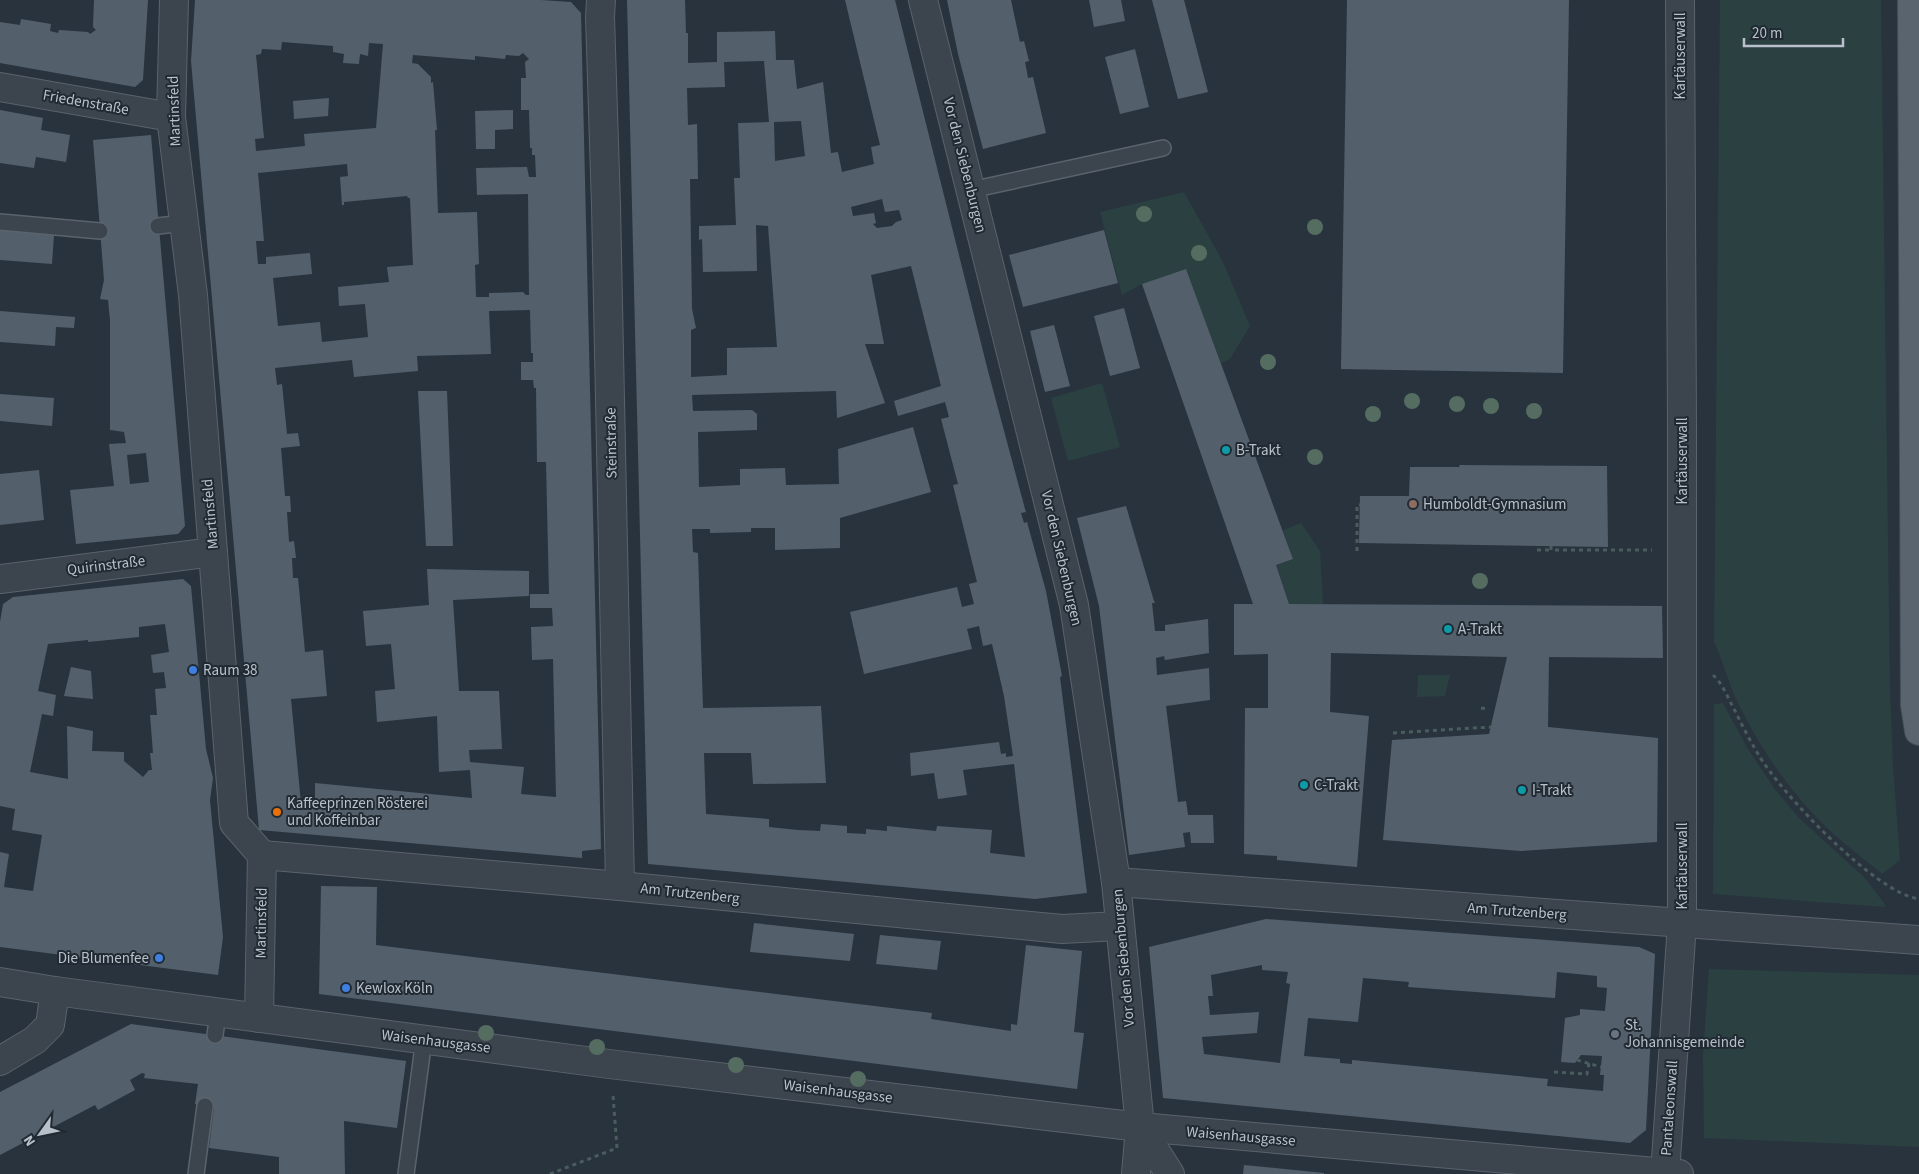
<svg xmlns="http://www.w3.org/2000/svg" width="1919" height="1174" font-family="'Source Sans 3',sans-serif">
<style>
.green{fill:#2b4040}
.building{fill:#53606b;fill-rule:evenodd}
.lines{fill:none;stroke-linecap:round;stroke-linejoin:round}
.service-casing{stroke:#5a636c;stroke-width:18}
.minor-casing{stroke:#5a636c;stroke-width:30}
.primary-casing{stroke:#454e57;stroke-width:30}
.path{stroke:#4a5d5d;stroke-width:3;stroke-dasharray:4 4;stroke-linecap:butt}
.service{stroke:#3c454e;stroke-width:15}
.minor{stroke:#3c454e;stroke-width:28}
.primary{stroke:#5a646e;stroke-width:28}
.tree{fill:#556d61}
.culture-dot{fill:#0f9aa8;stroke:#212a33;stroke-width:2}
.education-dot{fill:#8d6e63;stroke:#212a33;stroke-width:2}
.shop-dot{fill:#3f7fe0;stroke:#212a33;stroke-width:2}
.food-dot{fill:#e8710a;stroke:#212a33;stroke-width:2}
.worship-dot{fill:#6b7280;stroke:#212a33;stroke-width:2}
.labels{text-anchor:middle;stroke-width:4;stroke-linejoin:round;paint-order:stroke}
.street-label{font-size:15px;fill:#b8c0c9;stroke:#212a33}
.poi-label{font-size:15px;fill:#b8c0c9;stroke:#212a33;text-anchor:start}
</style>
<rect width="100%" height="100%" fill="#28333e"/>
<g class="green">
<path d="M 1720,0 L 1881,0 L 1890,691 L 1893,766 L 1900,860 L 1882,874 C 1861,856 1837,839 1818,819 C 1784,784 1757,743 1736,699 C 1728,681 1723,661 1714,642 Z"/>
<polygon points="1184,192 1223,262 1250,326 1230,359 1221,363 1186,270 1142,284 1122,295 1100,212"/>
<polygon points="1102,383 1120,447 1068,461 1051,398"/>
<polygon points="1301,523 1320,551 1323,604 1289,604 1276,565 1293,559 1283,530"/>
<polygon points="1418,675 1450,675 1445,696 1417,697"/>
<polygon points="1723,703 1748,749 1774,788 1799,818 1865,878 1884,903 1885,907 1713,894 1714,704"/>
<polygon points="1709,969 1919,975 1919,1147 1704,1138 1703,1054"/>
</g>
<g class="building">
<polygon points="94,0 148,0 143,80 135,87 0,63 0,22 20,25 21,19 51,24 50,31 58,33 59,30 88,32 90,34 96,30 93,27"/>
<path d="M 195,0 L 541,0 L 571,2 L 581,13 L 601,849 L 582,851 L 582,858 L 259,830 L 191,61 ZM 282,42 L 333,46 L 333,52 L 344,54 L 343,63 L 359,64 L 360,54 L 368,56 L 369,43 L 383,44 L 376,128 L 304,134 L 305,146 L 256,151 L 255,139 L 264,138 L 256,55 L 261,54 L 262,49 L 281,50 ZM 523,53 L 529,59 L 525,62 L 526,78 L 521,78 L 521,110 L 529,110 L 530,148 L 532,148 L 532,155 L 535,155 L 536,177 L 529,177 L 527,167 L 476,168 L 477,195 L 528,194 L 529,295 L 526,295 L 523,292 L 489,293 L 489,297 L 476,297 L 475,265 L 479,264 L 477,212 L 438,213 L 435,130 L 437,130 L 433,82 L 431,83 L 431,77 L 418,64 L 412,63 L 413,55 L 475,60 L 475,56 L 505,59 L 506,55 L 519,56 ZM 347,164 L 348,176 L 340,177 L 342,205 L 344,205 L 344,202 L 407,196 L 408,198 L 410,198 L 413,265 L 387,267 L 389,282 L 338,287 L 339,306 L 365,304 L 368,337 L 322,342 L 320,322 L 278,326 L 273,278 L 312,274 L 310,253 L 266,257 L 266,264 L 258,264 L 256,241 L 264,241 L 258,173 ZM 530,310 L 531,353 L 533,353 L 533,362 L 521,362 L 521,380 L 533,380 L 534,388 L 536,388 L 537,462 L 546,462 L 549,594 L 530,594 L 530,608 L 552,608 L 553,626 L 531,627 L 532,660 L 553,659 L 556,797 L 521,794 L 524,767 L 470,762 L 469,750 L 502,749 L 499,691 L 459,691 L 453,600 L 529,596 L 529,571 L 427,569 L 429,605 L 363,611 L 366,646 L 391,644 L 395,689 L 375,691 L 377,722 L 437,716 L 439,772 L 470,770 L 472,798 L 315,783 L 315,804 L 301,803 L 291,699 L 327,696 L 323,650 L 305,652 L 298,578 L 293,578 L 292,558 L 296,558 L 294,541 L 289,542 L 287,512 L 291,512 L 290,496 L 285,496 L 281,448 L 300,446 L 298,433 L 287,434 L 282,384 L 277,385 L 275,368 L 352,360 L 354,377 L 418,371 L 417,356 L 491,354 L 489,311 Z"/>
<path d="M 627,0 L 685,0 L 686,33 L 688,33 L 688,63 L 717,62 L 717,32 L 775,31 L 776,60 L 794,60 L 797,89 L 823,82 L 831,153 L 838,152 L 842,172 L 874,164 L 871,147 L 880,145 L 845,0 L 895,0 L 988,371 L 1025,509 L 1026,512 L 1021,513 L 1024,523 L 1027,522 L 1046,591 L 1062,676 L 1060,677 L 1087,893 L 1035,899 L 648,864 ZM 764,61 L 769,122 L 738,123 L 740,178 L 734,178 L 736,225 L 699,226 L 699,240 L 702,239 L 703,272 L 757,271 L 756,225 L 768,226 L 777,347 L 727,348 L 727,375 L 691,377 L 691,330 L 696,328 L 692,309 L 690,179 L 698,179 L 697,124 L 688,125 L 687,88 L 725,87 L 724,62 ZM 801,121 L 805,156 L 775,161 L 774,122 ZM 882,199 L 885,212 L 899,210 L 902,220 L 896,222 L 892,226 L 877,228 L 873,224 L 876,223 L 874,213 L 853,216 L 851,207 ZM 911,266 L 941,386 L 894,401 L 898,416 L 945,402 L 949,417 L 941,419 L 958,484 L 953,485 L 977,582 L 969,584 L 974,604 L 962,607 L 957,587 L 850,612 L 864,674 L 972,649 L 967,629 L 979,626 L 983,646 L 992,644 L 1004,696 L 1013,756 L 1006,757 L 1006,753 L 1001,754 L 999,742 L 910,753 L 911,776 L 934,773 L 938,799 L 967,795 L 963,770 L 1014,764 L 1025,857 L 990,853 L 992,830 L 937,826 L 936,831 L 887,826 L 887,831 L 866,829 L 866,834 L 847,833 L 847,826 L 821,824 L 820,831 L 798,830 L 769,827 L 769,819 L 706,814 L 704,753 L 751,753 L 753,784 L 826,783 L 821,706 L 703,708 L 698,553 L 693,552 L 692,529 L 710,529 L 710,533 L 751,532 L 751,528 L 775,528 L 775,550 L 840,548 L 840,518 L 931,492 L 913,427 L 838,449 L 839,484 L 786,485 L 785,468 L 740,469 L 740,485 L 699,487 L 698,432 L 757,430 L 757,414 L 752,410 L 693,411 L 692,395 L 836,391 L 837,418 L 885,403 L 865,344 L 884,344 L 871,275 Z"/>
<polygon points="947,0 1011,0 1020,42 1024,41 1029,61 1025,62 1028,78 1033,77 1046,133 983,149 958,54"/>
<polygon points="1089,0 1121,0 1125,21 1094,27"/>
<polygon points="1152,0 1184,0 1208,92 1178,99"/>
<polygon points="1347,0 1569,0 1563,373 1341,369"/>
<polygon points="1135,49 1149,107 1120,114 1105,57"/>
<polygon points="329,98 328,116 294,119 293,101"/>
<polygon points="0,110 43,118 41,130 70,135 66,162 36,157 34,168 0,163"/>
<polygon points="513,110 513,129 495,130 495,149 476,149 475,111"/>
<path d="M 151,135 L 185,526 L 178,534 L 76,544 L 70,490 L 114,486 L 109,444 L 126,443 L 124,432 L 110,430 L 110,320 L 108,300 L 100,299 L 104,280 L 93,140 ZM 146,453 L 149,482 L 130,484 L 127,455 Z"/>
<polygon points="0,230 54,235 52,264 0,260"/>
<polygon points="1104,230 1118,283 1023,307 1009,255"/>
<polygon points="1186,269 1293,559 1276,565 1289,604 1662,606 1663,658 1549,657 1548,727 1658,738 1657,842 1521,851 1383,840 1392,740 1489,734 1507,657 1331,653 1330,712 1369,716 1357,867 1277,860 1277,856 1244,854 1245,708 1268,708 1268,654 1234,655 1234,604 1253,604 1142,284"/>
<polygon points="1124,308 1140,368 1110,376 1094,316"/>
<polygon points="0,311 75,317 74,328 56,327 55,346 0,342"/>
<polygon points="1054,325 1070,386 1045,392 1030,331"/>
<polygon points="418,391 447,391 453,546 426,546"/>
<polygon points="0,394 54,398 52,426 0,421"/>
<polygon points="1459,465 1607,466 1608,547 1359,543 1360,496 1409,496 1410,467 1460,467"/>
<polygon points="39,470 44,520 0,525 0,474"/>
<polygon points="1126,506 1154,601 1155,603 1152,603 1155,631 1165,631 1165,625 1208,619 1209,653 1165,660 1164,656 1156,658 1157,675 1209,668 1210,700 1166,706 1178,802 1186,801 1188,815 1213,815 1214,843 1191,843 1190,832 1183,833 1185,847 1129,855 1099,606 1077,518"/>
<path d="M 183,579 L 191,586 L 206,749 L 213,778 L 210,800 L 223,937 L 218,975 L 0,947 L 0,852 L 9,854 L 4,887 L 33,891 L 42,835 L 12,830 L 15,809 L 0,806 L 0,622 L 3,604 L 13,597 ZM 165,624 L 169,652 L 151,655 L 153,673 L 164,672 L 166,688 L 155,689 L 157,715 L 150,715 L 153,753 L 150,753 L 152,770 L 149,770 L 143,777 L 124,761 L 124,752 L 92,751 L 93,731 L 67,726 L 68,779 L 30,772 L 42,714 L 53,716 L 56,695 L 38,691 L 48,644 L 88,640 L 88,642 L 139,637 L 139,627 Z"/>
<polygon points="71,667 91,671 93,699 64,696"/>
<polygon points="321,886 377,887 376,945 932,1013 931,1019 1011,1031 1011,1024 1017,1025 1026,945 1082,951 1074,1032 1084,1033 1077,1089 319,994"/>
<path d="M 1266,919 L 1639,947 L 1655,954 L 1646,1130 L 1630,1143 L 1163,1098 L 1149,947 ZM 1262,965 L 1262,970 L 1288,972 L 1286,983 L 1290,984 L 1280,1063 L 1204,1054 L 1202,1037 L 1257,1033 L 1259,1012 L 1210,1015 L 1208,996 L 1213,996 L 1211,975 ZM 1557,972 L 1597,976 L 1597,987 L 1607,988 L 1605,1011 L 1580,1009 L 1580,1015 L 1565,1018 L 1561,1062 L 1575,1063 L 1581,1055 L 1602,1056 L 1600,1075 L 1604,1075 L 1603,1091 L 1547,1086 L 1548,1079 L 1352,1060 L 1352,1064 L 1340,1063 L 1340,1059 L 1304,1056 L 1308,1018 L 1358,1022 L 1363,978 L 1409,982 L 1408,987 L 1555,998 Z"/>
<polygon points="754,923 854,934 850,961 750,952"/>
<polygon points="880,935 941,941 937,970 876,964"/>
<polygon points="131,1024 406,1061 397,1128 344,1121 345,1174 279,1174 279,1157 209,1148 214,1107 195,1104 198,1084 144,1078 145,1074 142,1073 130,1080 135,1090 98,1110 95,1105 0,1155 0,1092"/>
<polygon points="1244,1165 1324,1173 1324,1174 1243,1174"/>
</g>
<g class="lines">
<g class="service-casing">
<g id="service">
<polyline points="971,190 1163,148"/>
<polyline points="0,222 100,231"/>
<polyline points="158,226 184,223"/>
<polyline points="215,1035 218,1013"/>
<polyline points="196,1174 205,1106"/>
<polyline points="406,1174 424,1039"/>
</g>
</g>
<g class="minor-casing">
<g id="minor">
<polyline points="174,0 171,117 193,295 234,823 262,855 259,1018"/>
<polyline points="601,0 600,17 606,206 620,886"/>
<polyline points="923,0 1074,605 1116,882 1140,1127 1136,1174"/>
<polyline points="0,87 171,117"/>
<polyline points="0,579 213,552"/>
<polyline points="262,855 620,886 1062,929 1119,926"/>
<polyline points="1116,882 1919,940"/>
<polyline points="0,982 55,991 609,1064 1140,1127 1679,1174"/>
<polyline points="0,1061 35,1040 50,1025 55,991"/>
<polyline points="1140,1127 1170,1174"/>
<polyline points="1665,1174 1682,923 1682,426 1680,0"/>
</g>
</g>
<g class="primary-casing">
<polyline id="primary" points="1912,0 1915,705 1919,731"/>
</g>
<g class="path">
<polyline points="1551,546 1551,550 1652,550"/>
<polyline points="1537,550 1551,550"/>
<polyline points="1357,551 1357,505 1360,505"/>
<path d="M 1713,675 C 1722,683 1727,696 1733,707 C 1741,723 1749,739 1758,754 C 1781,793 1875,893 1919,899"/>
<polyline points="1481,708 1489,709"/>
<polyline points="1393,733 1491,727"/>
<polyline points="1577,1060 1601,1067"/>
<polyline points="1554,1072 1587,1074 1589,1063"/>
<polyline points="550,1174 617,1148 613,1095"/>
</g>
<use href="#service" class="service"/>
<use href="#minor" class="minor"/>
<use href="#primary" class="primary"/>
</g>
<g class="tree">
<circle cx="1144" cy="214" r="8"/>
<circle cx="1315" cy="227" r="8"/>
<circle cx="1199" cy="253" r="8"/>
<circle cx="1268" cy="362" r="8"/>
<circle cx="1412" cy="401" r="8"/>
<circle cx="1457" cy="404" r="8"/>
<circle cx="1491" cy="406" r="8"/>
<circle cx="1534" cy="411" r="8"/>
<circle cx="1373" cy="414" r="8"/>
<circle cx="1315" cy="457" r="8"/>
<circle cx="1480" cy="581" r="8"/>
<circle cx="486" cy="1033" r="8"/>
<circle cx="597" cy="1047" r="8"/>
<circle cx="736" cy="1065" r="8"/>
<circle cx="858" cy="1079" r="8"/>
</g>
<g class="culture-dot">
<circle cx="1226" cy="450" r="5"/>
<circle cx="1448" cy="629" r="5"/>
<circle cx="1304" cy="785" r="5"/>
<circle cx="1522" cy="790" r="5"/>
</g>
<circle class="education-dot" cx="1413" cy="504" r="5"/>
<g class="shop-dot">
<circle cx="193" cy="670" r="5"/>
<circle cx="159" cy="958" r="5"/>
<circle cx="346" cy="988" r="5"/>
</g>
<circle class="food-dot" cx="277" cy="812" r="5"/>
<circle class="worship-dot" cx="1615" cy="1034" r="5"/>
<g class="labels">
<g class="street-label">
<text transform="translate(1680 56) rotate(-90)" y="5">Kartäuserwall</text>
<text transform="translate(86 102) rotate(10)" y="5">Friedenstraße</text>
<text transform="translate(174 111) rotate(-92)" y="5">Martinsfeld</text>
<text transform="translate(965 165) rotate(76)" y="5">Vor den Siebenburgen</text>
<text transform="translate(611 443) rotate(-91)" y="5">Steinstraße</text>
<text transform="translate(1682 461) rotate(-90)" y="5">Kartäuserwall</text>
<text transform="translate(210 514) rotate(-95)" y="5">Martinsfeld</text>
<text transform="translate(1062 558) rotate(77)" y="5">Vor den Siebenburgen</text>
<text transform="translate(106 565) rotate(-7)" y="5">Quirinstraße</text>
<text transform="translate(1682 866) rotate(-90)" y="5">Kartäuserwall</text>
<text transform="translate(690 893) rotate(6)" y="5">Am Trutzenberg</text>
<text transform="translate(1517 911) rotate(4)" y="5">Am Trutzenberg</text>
<text transform="translate(261 923) rotate(-89)" y="5">Martinsfeld</text>
<text transform="translate(1123 958) rotate(-95)" y="5">Vor den Siebenburgen</text>
<text transform="translate(436 1041) rotate(7)" y="5">Waisenhausgasse</text>
<text transform="translate(838 1091) rotate(7)" y="5">Waisenhausgasse</text>
<text transform="translate(1669 1108) rotate(-86)" y="5">Pantaleonswall</text>
<text transform="translate(1241 1136) rotate(5)" y="5">Waisenhausgasse</text>
</g>
<g class="poi-label">
<text x="1236" y="455">B-Trakt</text>
<text x="1423" y="509">Humboldt-Gymnasium</text>
<text x="1458" y="634">A-Trakt</text>
<text x="203" y="675">Raum 38</text>
<text x="1314" y="790">C-Trakt</text>
<text x="1532" y="795">I-Trakt</text>
<text x="287" y="808">Kaffeeprinzen Rösterei<tspan x="287" dy="17">und Koffeinbar</tspan></text>
<text x="149" y="963" text-anchor="end">Die Blumenfee</text>
<text x="356" y="993">Kewlox Köln</text>
<text x="1625" y="1030">St.<tspan x="1625" dy="17">Johannisgemeinde</tspan></text>
</g>
</g>
<g transform="translate(40 1134) rotate(237)" stroke="#212a33" stroke-width="4" paint-order="stroke">
<path d="M0-4L9 19L0 12L-9 19Z" fill="#b8c0c9"/>
<text y="-8" font-size="14" font-weight="bold" text-anchor="middle" fill="#b8c0c9">N</text>
</g>
<path d="M1744 38v8h99v-8" fill="none" stroke="#b8c0c9" stroke-width="2.5"/>
<text x="1752" y="38" font-size="15" fill="#b8c0c9" stroke="#212a33" stroke-width="4" paint-order="stroke">20 m</text>
</svg>
